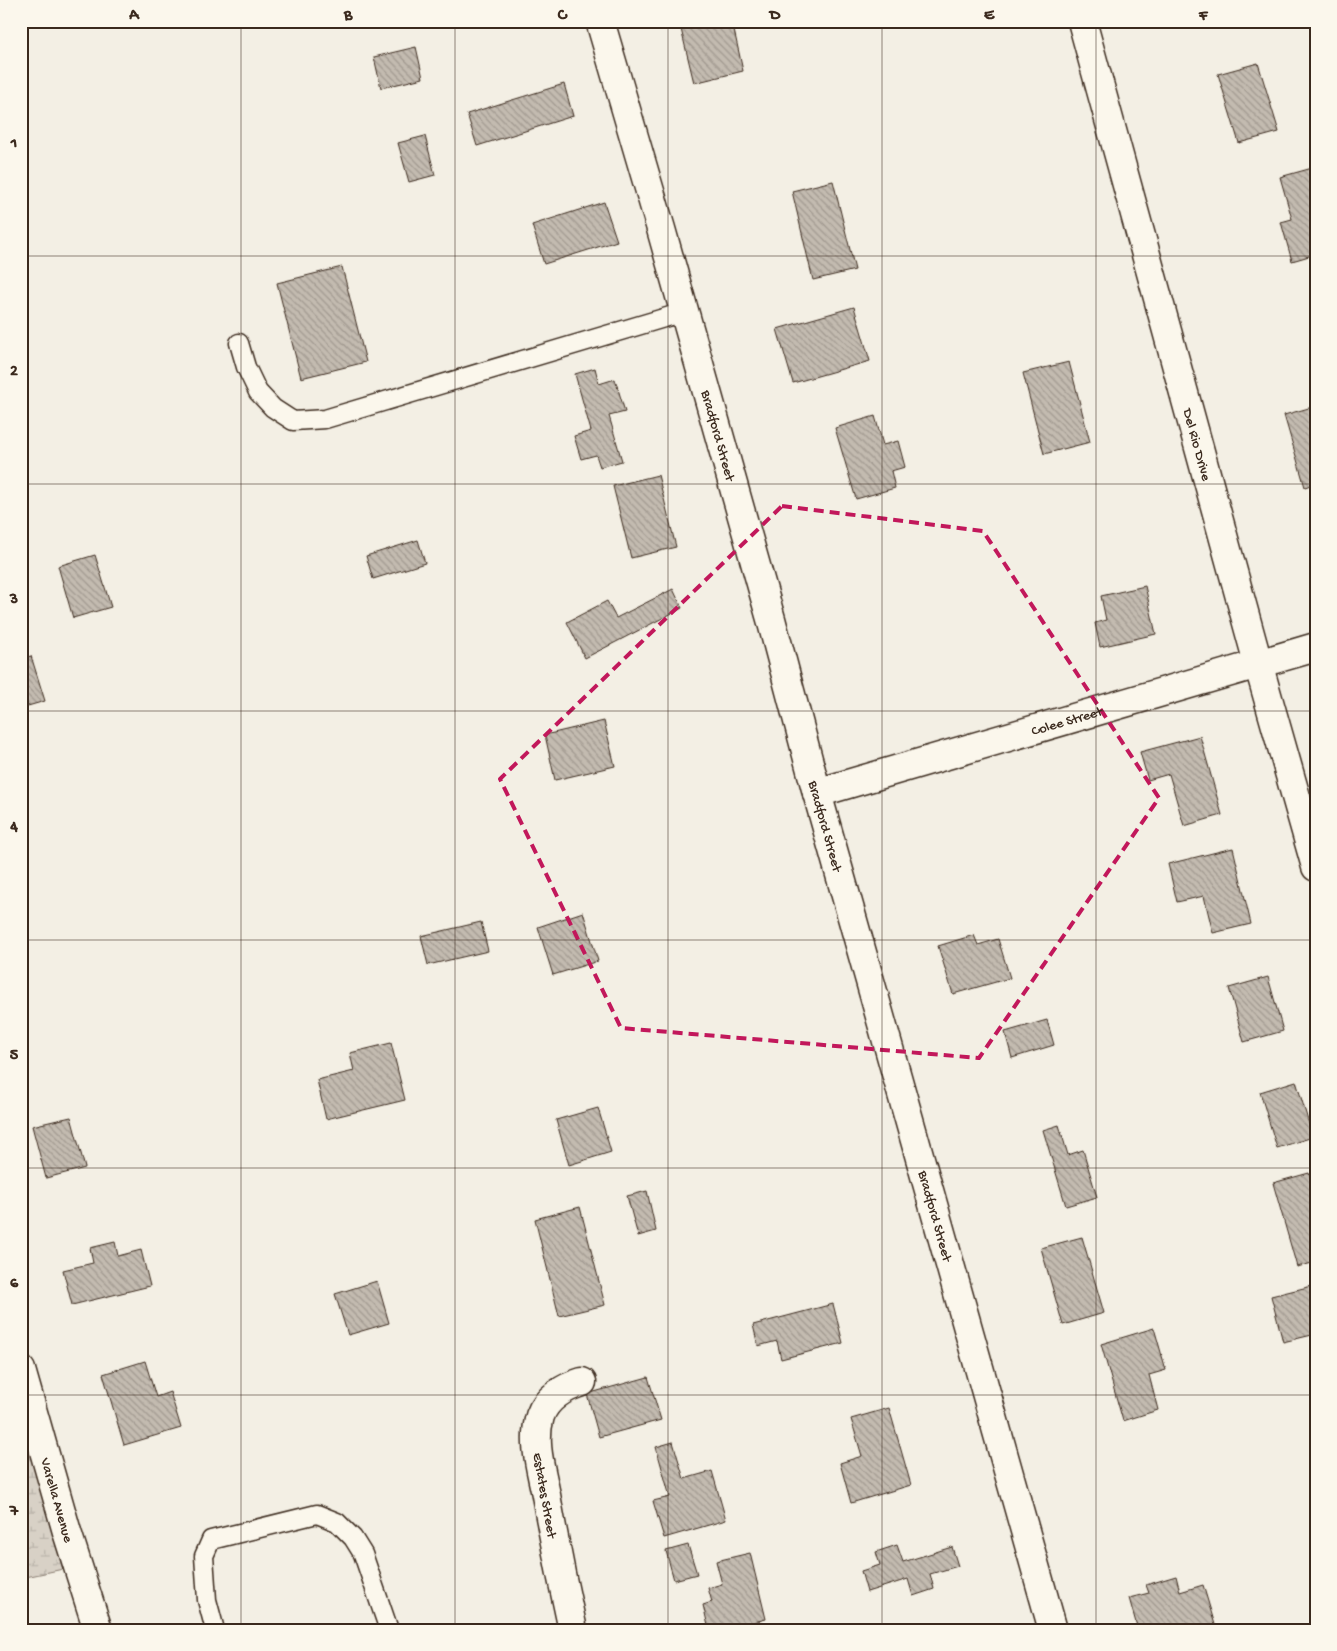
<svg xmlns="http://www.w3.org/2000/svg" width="1337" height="1651" font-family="'Gochi Hand',sans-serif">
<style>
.wetland{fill:url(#wetland-marsh);stroke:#8a7e72}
.building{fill:url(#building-back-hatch);stroke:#3b2a1e}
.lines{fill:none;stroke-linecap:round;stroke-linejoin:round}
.lane-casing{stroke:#3b2a1e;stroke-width:21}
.street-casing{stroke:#3b2a1e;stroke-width:31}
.secondary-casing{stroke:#3b2a1e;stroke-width:31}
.lane{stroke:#fbf7ec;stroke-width:18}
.street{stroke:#fbf7ec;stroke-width:28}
.secondary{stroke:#fbf7ec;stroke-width:28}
.marked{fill:none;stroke:#c2185b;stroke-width:4;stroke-dasharray:10 6;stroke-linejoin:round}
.grid{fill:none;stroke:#3b2a1e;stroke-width:1;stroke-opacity:0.55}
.labels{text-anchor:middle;stroke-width:4.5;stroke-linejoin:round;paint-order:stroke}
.street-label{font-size:14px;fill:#3b2a1e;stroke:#fbf7ec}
.neatline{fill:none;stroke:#3b2a1e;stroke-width:2}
.grid-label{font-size:16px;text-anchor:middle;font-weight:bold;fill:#3b2a1e}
</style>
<defs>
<pattern id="wetland-marsh" width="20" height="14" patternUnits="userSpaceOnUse" patternTransform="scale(1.25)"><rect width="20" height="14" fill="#d8d1c6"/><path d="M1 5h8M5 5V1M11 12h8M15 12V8" fill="none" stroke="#bab4aa"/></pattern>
<pattern id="building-back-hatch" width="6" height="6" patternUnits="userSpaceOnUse" patternTransform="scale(1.25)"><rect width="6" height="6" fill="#c3bbb0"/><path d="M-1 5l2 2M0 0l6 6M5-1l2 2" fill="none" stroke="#a0988f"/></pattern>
</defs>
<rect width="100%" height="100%" fill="#f3efe4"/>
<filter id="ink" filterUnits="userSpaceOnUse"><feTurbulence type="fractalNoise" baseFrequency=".02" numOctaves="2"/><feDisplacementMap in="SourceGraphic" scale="10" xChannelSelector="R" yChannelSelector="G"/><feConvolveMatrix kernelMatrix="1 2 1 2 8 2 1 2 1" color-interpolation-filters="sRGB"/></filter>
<g filter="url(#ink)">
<polygon class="wetland" points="21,1423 63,1569 21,1578"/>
<g class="building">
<polygon points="711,21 732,21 743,71 694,83 681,29"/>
<polygon points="416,47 423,78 381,88 374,57"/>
<polygon points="1258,63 1279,132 1239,143 1218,74"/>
<polygon points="564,84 573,116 477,146 467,114"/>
<polygon points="425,136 435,175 409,182 398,143"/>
<polygon points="1316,167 1316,254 1292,261 1281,222 1292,219 1280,177"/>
<polygon points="833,181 855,270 813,280 792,191"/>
<polygon points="604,202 617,241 544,264 532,225"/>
<polygon points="342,267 366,362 301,378 277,283"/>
<polygon points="854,307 870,361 793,383 777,329"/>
<polygon points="1069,362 1090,442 1044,454 1023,373"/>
<polygon points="595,368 599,384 615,379 625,412 609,416 622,461 600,467 596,455 581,459 574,436 591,431 575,374"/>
<polygon points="1316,406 1316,483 1305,487 1284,415"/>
<polygon points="875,416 883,445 898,441 905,467 891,471 895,488 856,499 835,428"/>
<polygon points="658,475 676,547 631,558 613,486"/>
<polygon points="418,540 425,563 373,579 366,556"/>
<polygon points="95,555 111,607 73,618 58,566"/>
<polygon points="1145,586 1156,634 1100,647 1095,623 1106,620 1101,596"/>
<polygon points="673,589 682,608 585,658 567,622 607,601 616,618"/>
<polygon points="31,656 45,701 21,708 21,659"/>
<polygon points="604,721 615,766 555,780 545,735"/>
<polygon points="1200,736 1222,815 1184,826 1169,774 1148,780 1140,752"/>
<polygon points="1233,848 1251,924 1213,933 1204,896 1177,902 1168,864"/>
<polygon points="583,912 598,961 553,975 538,927"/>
<polygon points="481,922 488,951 428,965 421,936"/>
<polygon points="974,935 978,945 998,939 1010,978 953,994 938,946"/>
<polygon points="1268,977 1283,1031 1244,1042 1229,988"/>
<polygon points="1047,1020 1054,1045 1012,1058 1005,1032"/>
<polygon points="391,1043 405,1100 326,1119 317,1080 354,1071 350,1053"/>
<polygon points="1296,1081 1313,1137 1277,1148 1260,1092"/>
<polygon points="598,1108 611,1152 569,1165 556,1120"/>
<polygon points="71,1117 85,1168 46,1178 32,1126"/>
<polygon points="1059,1125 1068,1155 1083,1150 1097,1197 1066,1206 1043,1130"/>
<polygon points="1309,1173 1316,1199 1316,1262 1297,1267 1273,1183"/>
<polygon points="647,1191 656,1231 638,1236 627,1196"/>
<polygon points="580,1207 605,1305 559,1316 535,1219"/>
<polygon points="1082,1237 1104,1313 1063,1325 1041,1248"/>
<polygon points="115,1242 118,1256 141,1250 150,1286 72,1305 63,1270 93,1263 90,1248"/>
<polygon points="377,1281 389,1323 348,1335 335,1294"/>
<polygon points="1316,1285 1316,1334 1283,1342 1271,1296"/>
<polygon points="833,1304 843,1343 781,1359 777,1341 758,1346 753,1325"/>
<polygon points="1154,1328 1166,1370 1149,1375 1158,1410 1123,1421 1101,1344"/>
<polygon points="145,1361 156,1397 170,1392 181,1428 124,1445 103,1374"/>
<polygon points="648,1377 661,1420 599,1437 587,1394"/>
<polygon points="889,1408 911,1485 851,1503 840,1463 862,1456 851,1419"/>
<polygon points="673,1442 684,1479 712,1471 726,1520 664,1538 653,1501 670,1497 656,1447"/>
<polygon points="688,1545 697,1574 674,1580 666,1551"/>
<polygon points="897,1545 903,1562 952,1547 958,1566 930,1574 934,1589 913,1596 908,1579 867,1592 861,1571 880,1565 876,1552"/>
<polygon points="750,1553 766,1619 750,1623 752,1630 709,1630 703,1605 712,1602 708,1588 722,1584 716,1561"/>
<polygon points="1176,1576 1180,1592 1203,1585 1216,1628 1209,1630 1138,1630 1129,1598 1149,1593 1146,1585"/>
</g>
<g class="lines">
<g class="lane-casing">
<g id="lane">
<polyline points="239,343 246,367 258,392 273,408 293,421 325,419 684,312"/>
<polyline points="215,1630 207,1600 204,1556 211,1540 317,1514 337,1522 353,1538 363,1554 389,1630"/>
</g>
</g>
<g class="street-casing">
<g id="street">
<path id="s1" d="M 600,21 L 661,229 L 771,619 L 817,793 L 1053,1630"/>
<path id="s2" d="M 1082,21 L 1258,663 L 1316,867"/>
<path id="s3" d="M 817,793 L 1316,647"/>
<path d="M 573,1630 C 563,1585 554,1540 546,1495 C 541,1469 532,1442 540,1416 C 546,1398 565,1387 582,1382"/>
</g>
</g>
<g class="secondary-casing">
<g id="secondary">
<path id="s4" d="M 21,1370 L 67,1532 L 98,1630"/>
</g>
</g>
<use href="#lane" class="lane"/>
<use href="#street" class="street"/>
<use href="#secondary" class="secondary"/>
</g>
</g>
<path class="marked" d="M 782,506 L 983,531 L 1159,798 L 979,1058 L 621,1028 L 500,779 Z"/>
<path class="grid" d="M 241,21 L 241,1630M 455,21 L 455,1630M 668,21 L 668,1630M 882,21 L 882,1630M 1096,21 L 1096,1630M 21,256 L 1316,256M 21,484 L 1316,484M 21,711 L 1316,711M 21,940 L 1316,940M 21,1168 L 1316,1168M 21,1395 L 1316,1395"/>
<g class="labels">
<g class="street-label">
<text dy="5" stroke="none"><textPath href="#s1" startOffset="431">Bradford Street</textPath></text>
<text dy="5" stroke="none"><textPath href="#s2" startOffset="439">Del Rio Drive</textPath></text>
<text dy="5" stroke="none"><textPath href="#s3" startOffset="260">Colee Street</textPath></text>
<text dy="5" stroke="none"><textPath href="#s1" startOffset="836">Bradford Street</textPath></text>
<text dy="5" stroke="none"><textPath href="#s1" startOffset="1241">Bradford Street</textPath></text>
<text transform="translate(546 1495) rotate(80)" y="5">Estates Street</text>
<text dy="5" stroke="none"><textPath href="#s4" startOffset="135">Varella Avenue</textPath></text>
</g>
</g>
<rect width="1337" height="1651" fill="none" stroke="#fbf7ec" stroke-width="55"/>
<rect x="28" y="28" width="1282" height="1596" class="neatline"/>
<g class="grid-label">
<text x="134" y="19">A</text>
<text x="348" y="19">B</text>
<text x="562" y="19">C</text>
<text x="775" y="19">D</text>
<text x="989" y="19">E</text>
<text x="1203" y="19">F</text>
<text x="14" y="147">1</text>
<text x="14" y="375">2</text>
<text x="14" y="603">3</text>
<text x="14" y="831">4</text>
<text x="14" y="1059">5</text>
<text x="14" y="1287">6</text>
<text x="14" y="1515">7</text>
</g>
</svg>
